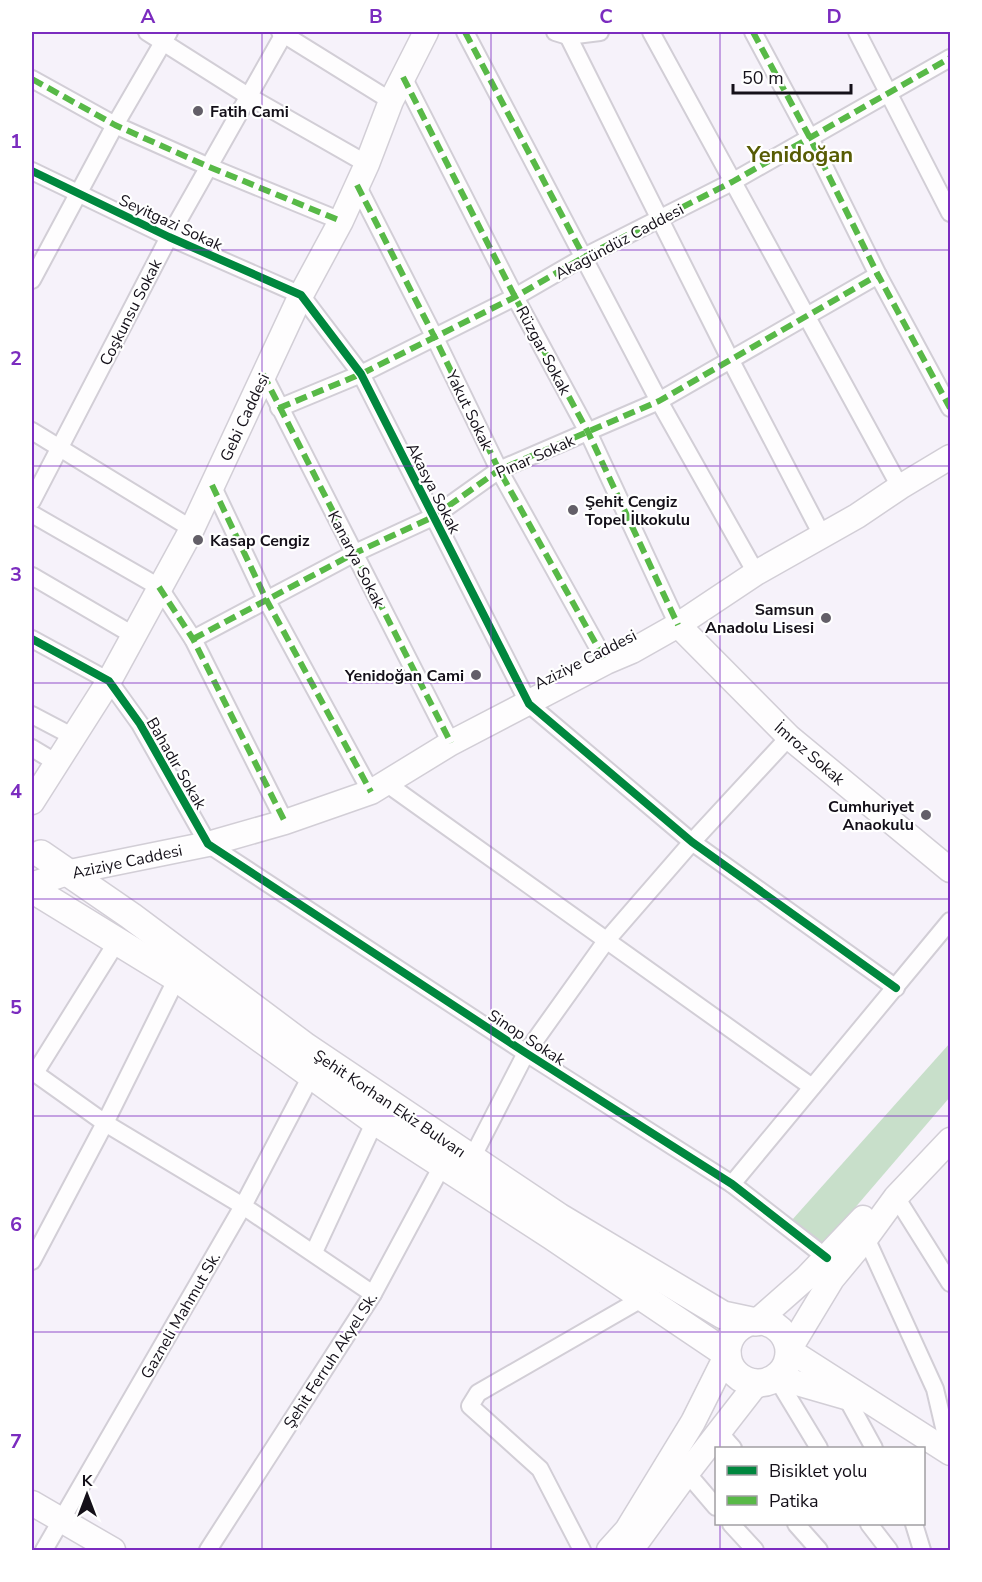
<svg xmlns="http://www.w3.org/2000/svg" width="982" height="1582" font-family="'Nunito Sans',sans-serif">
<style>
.green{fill:#c8dfca}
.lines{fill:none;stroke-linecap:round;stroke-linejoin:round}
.street-casing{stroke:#d2ced6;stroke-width:20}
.secondary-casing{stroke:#d2ced6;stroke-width:27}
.primary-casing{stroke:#d2ced6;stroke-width:30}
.street{stroke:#fefdfe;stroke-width:16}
.secondary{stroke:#fefdfe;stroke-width:24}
.primary{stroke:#fefdfe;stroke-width:27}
.quiet{stroke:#58b947;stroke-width:6;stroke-dasharray:12 6;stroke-linecap:butt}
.cycleway-casing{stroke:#fff;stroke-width:11}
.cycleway{stroke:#00873e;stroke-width:8}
.grid{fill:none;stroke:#7b2cbf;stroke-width:1.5;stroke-opacity:0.55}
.poi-dot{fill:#635f68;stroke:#fff;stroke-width:2}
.labels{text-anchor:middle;stroke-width:4.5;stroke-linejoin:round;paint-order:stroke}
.poi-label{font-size:16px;font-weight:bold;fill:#141019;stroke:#fff;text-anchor:start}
.street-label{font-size:16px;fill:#141019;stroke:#fff}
.district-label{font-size:22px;font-weight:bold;fill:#575c04;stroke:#fff}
.neatline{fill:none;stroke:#7b2cbf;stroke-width:2}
.grid-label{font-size:20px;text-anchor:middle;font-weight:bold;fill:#7b2cbf}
</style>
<rect width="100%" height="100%" fill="#f6f2fa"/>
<polygon class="green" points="950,1043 950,1097 823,1245 792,1220"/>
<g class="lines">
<g class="street-casing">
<g id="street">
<polyline points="147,32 248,96 367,164"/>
<polyline points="280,32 391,101"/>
<polyline points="465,32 659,401 756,573"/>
<polyline points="555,32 568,36 600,32"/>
<polyline points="570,32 568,36 730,359 823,537"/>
<polyline points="651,32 900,487"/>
<polyline points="753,32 810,138 878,275 950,408"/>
<polyline points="857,32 950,213"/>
<polyline points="403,77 515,297 588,432 678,625"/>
<polyline points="32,79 115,125 207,166 341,221"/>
<polyline points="32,171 169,237 301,295 361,374 529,704 692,842 896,988"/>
<polyline points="357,185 435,338 499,470 606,662"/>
<polyline points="32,280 115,125 169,32"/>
<polyline points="263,374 451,743"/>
<polyline points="279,408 361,374 515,297 584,257 732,182 950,58"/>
<polyline points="32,431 192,529"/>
<polyline points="212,485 267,601 371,792"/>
<polyline points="32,501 169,237 285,32"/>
<polyline points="32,514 159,587 193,639 285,822"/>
<polyline points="32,576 133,635"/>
<polyline points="32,639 109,681 140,724 208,844 526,1053 732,1184 827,1258"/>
<polyline points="193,639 355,553 433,517 499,470 659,401 878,275"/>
<polyline points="32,715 72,736"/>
<polyline points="32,748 57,763"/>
<polyline points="386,783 812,1087"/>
<polyline points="32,1071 105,1123 243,1206 373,1294"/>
<polyline points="35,1073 118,940"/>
<polyline points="472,1158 526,1053 606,941 692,842 789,737"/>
<polyline points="732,1184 950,921"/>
<polyline points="896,1197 950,1283"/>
<polyline points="866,1238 935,1389 950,1453"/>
<polyline points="314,1252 375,1121"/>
<polyline points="32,1261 105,1123 177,978"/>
<polyline points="776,1377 819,1448"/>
<polyline points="846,1397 874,1448"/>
<polyline points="718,1431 733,1448"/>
<polyline points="687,1473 716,1507"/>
<polyline points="731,1524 755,1550"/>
<polyline points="796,1524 819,1550"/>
<polyline points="869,1524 889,1550"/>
<polyline points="914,1524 922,1550"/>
<polyline points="44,1550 243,1206 311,1076"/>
<polyline points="208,1550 373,1294 443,1164"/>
<polyline points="582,1550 540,1469 470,1406 478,1393 643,1298"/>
</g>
</g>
<g class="secondary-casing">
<g id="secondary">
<polyline points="678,625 789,737 950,870"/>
<polyline points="32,802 109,681 192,529 301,295 341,221 367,164 391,101 426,32"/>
<polyline points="34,884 70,872 208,844 285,822 371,792 451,743 606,662 632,651 678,625 756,573 857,516 900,487 950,457"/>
<polyline points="950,1140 896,1197 866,1238 832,1279 789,1350 950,1453"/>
<polyline points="756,1322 806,1278 863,1218"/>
<polyline points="776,1377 849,1398"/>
<polyline points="32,1503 113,1550"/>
<polyline points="609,1550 627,1530 693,1422 727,1354"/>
<polyline points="631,1550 687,1473 757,1383"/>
</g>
</g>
<g class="primary-casing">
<g id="primary">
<polyline points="41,854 131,916 306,1047 559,1217 723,1315 756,1322"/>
<polyline points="32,889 177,978 375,1121 552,1236 727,1354"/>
<circle cx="758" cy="1352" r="31"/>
</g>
</g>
<use href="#street" class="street"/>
<use href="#secondary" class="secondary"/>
<use href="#primary" class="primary"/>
<g class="quiet">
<polyline points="465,32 584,257"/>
<polyline points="753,32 810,138 878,275 950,408"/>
<polyline points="403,77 515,297 588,432 678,625"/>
<polyline points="32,79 115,125 207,166 341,221"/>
<polyline points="357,185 435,338 499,470 606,662"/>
<polyline points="263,374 451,743"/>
<polyline points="279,408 361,374 515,297 584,257 732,182 950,58"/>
<polyline points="212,485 267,601 371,792"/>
<polyline points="159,587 193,639 285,822"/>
<polyline points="193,639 355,553 433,517 499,470 659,401 878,275"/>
</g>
<g class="cycleway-casing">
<g id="cycleway">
<polyline points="32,171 169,237 301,295 361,374 529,704 692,842 896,988"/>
<polyline points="32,639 109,681 140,724 208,844 526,1053 732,1184 827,1258"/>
</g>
</g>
<use href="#cycleway" class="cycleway"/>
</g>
<path class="grid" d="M 262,32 L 262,1550M 491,32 L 491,1550M 720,32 L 720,1448M 32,250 L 950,250M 32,466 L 950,466M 32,683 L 950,683M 32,899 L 950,899M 32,1116 L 950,1116M 32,1332 L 950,1332M 720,1524 L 720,1550"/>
<g class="poi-dot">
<circle cx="198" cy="111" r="6"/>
<circle cx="573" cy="510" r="6"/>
<circle cx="198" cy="540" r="6"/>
<circle cx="826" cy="618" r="6"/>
<circle cx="476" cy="675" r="6"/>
<circle cx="926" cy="815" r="6"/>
</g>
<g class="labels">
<g class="poi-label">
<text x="210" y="117">Fatih Cami</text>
<text x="585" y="507">Şehit Cengiz<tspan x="585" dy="18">Topel İlkokulu</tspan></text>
<text x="210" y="546">Kasap Cengiz</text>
<text x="814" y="615" text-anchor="end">Samsun<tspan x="814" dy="18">Anadolu Lisesi</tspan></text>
<text x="464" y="681" text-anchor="end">Yenidoğan Cami</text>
<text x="914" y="812" text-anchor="end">Cumhuriyet<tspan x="914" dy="18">Anaokulu</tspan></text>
</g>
<g class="street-label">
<text transform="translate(171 222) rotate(25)" y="6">Seyitgazi Sokak</text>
<text transform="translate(619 241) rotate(-28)" y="6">Akagündüz Caddesi</text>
<text transform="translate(130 312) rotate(-63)" y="6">Coşkunsu Sokak</text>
<text transform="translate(544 350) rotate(62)" y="6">Rüzgar Sokak</text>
<text transform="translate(470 410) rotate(64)" y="6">Yakut Sokak</text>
<text transform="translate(244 417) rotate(-65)" y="6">Gebi Caddesi</text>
<text transform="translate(535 456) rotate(-24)" y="6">Pınar Sokak</text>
<text transform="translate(434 488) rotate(63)" y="6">Akasya Sokak</text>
<text transform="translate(357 559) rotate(63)" y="6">Kanarya Sokak</text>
<text transform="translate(585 659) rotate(-27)" y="6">Aziziye Caddesi</text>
<text transform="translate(810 753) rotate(41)" y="6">İmroz Sokak</text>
<text transform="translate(177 763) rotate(60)" y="6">Bahadır Sokak</text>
<text transform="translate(127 861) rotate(-12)" y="6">Aziziye Caddesi</text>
<text transform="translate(527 1037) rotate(33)" y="6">Sinop Sokak</text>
<text transform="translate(390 1103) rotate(34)" y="6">Şehit Korhan Ekiz Bulvarı</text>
<text transform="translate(180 1315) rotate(-60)" y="6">Gazneli Mahmut Sk.</text>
<text transform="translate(330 1360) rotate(-57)" y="6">Şehit Ferruh Akyel Sk.</text>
</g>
<g class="district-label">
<text x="800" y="162">Yenidoğan</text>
</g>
</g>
<rect width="982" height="1582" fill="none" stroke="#ffffff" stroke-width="66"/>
<rect x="715" y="1447" width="210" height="78" fill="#ffffff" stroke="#a19fa3" stroke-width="1.5"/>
<rect x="727" y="1466" width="30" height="9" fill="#00873e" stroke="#a19fa3" stroke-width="1.5"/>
<text x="769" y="1477" font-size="18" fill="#141019">Bisiklet yolu</text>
<rect x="727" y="1496" width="30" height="9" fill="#58b947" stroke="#a19fa3" stroke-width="1.5"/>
<text x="769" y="1507" font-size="18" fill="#141019">Patika</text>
<g transform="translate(87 1495)" stroke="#ffffff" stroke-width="4.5" paint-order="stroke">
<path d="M0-4.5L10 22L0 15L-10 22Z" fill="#141019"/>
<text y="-9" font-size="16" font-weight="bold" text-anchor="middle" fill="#141019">K</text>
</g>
<path d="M733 84v9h118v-9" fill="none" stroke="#141019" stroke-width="3"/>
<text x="742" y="84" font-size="18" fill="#141019" stroke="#ffffff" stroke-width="4.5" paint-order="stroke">50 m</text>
<rect x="33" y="33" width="916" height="1516" class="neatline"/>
<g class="grid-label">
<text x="148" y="23">A</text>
<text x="376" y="23">B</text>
<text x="606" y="23">C</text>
<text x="834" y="23">D</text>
<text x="16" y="148">1</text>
<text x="16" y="365">2</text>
<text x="16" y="581">3</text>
<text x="16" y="798">4</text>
<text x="16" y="1014">5</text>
<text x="16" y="1231">6</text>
<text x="16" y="1448">7</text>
</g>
</svg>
